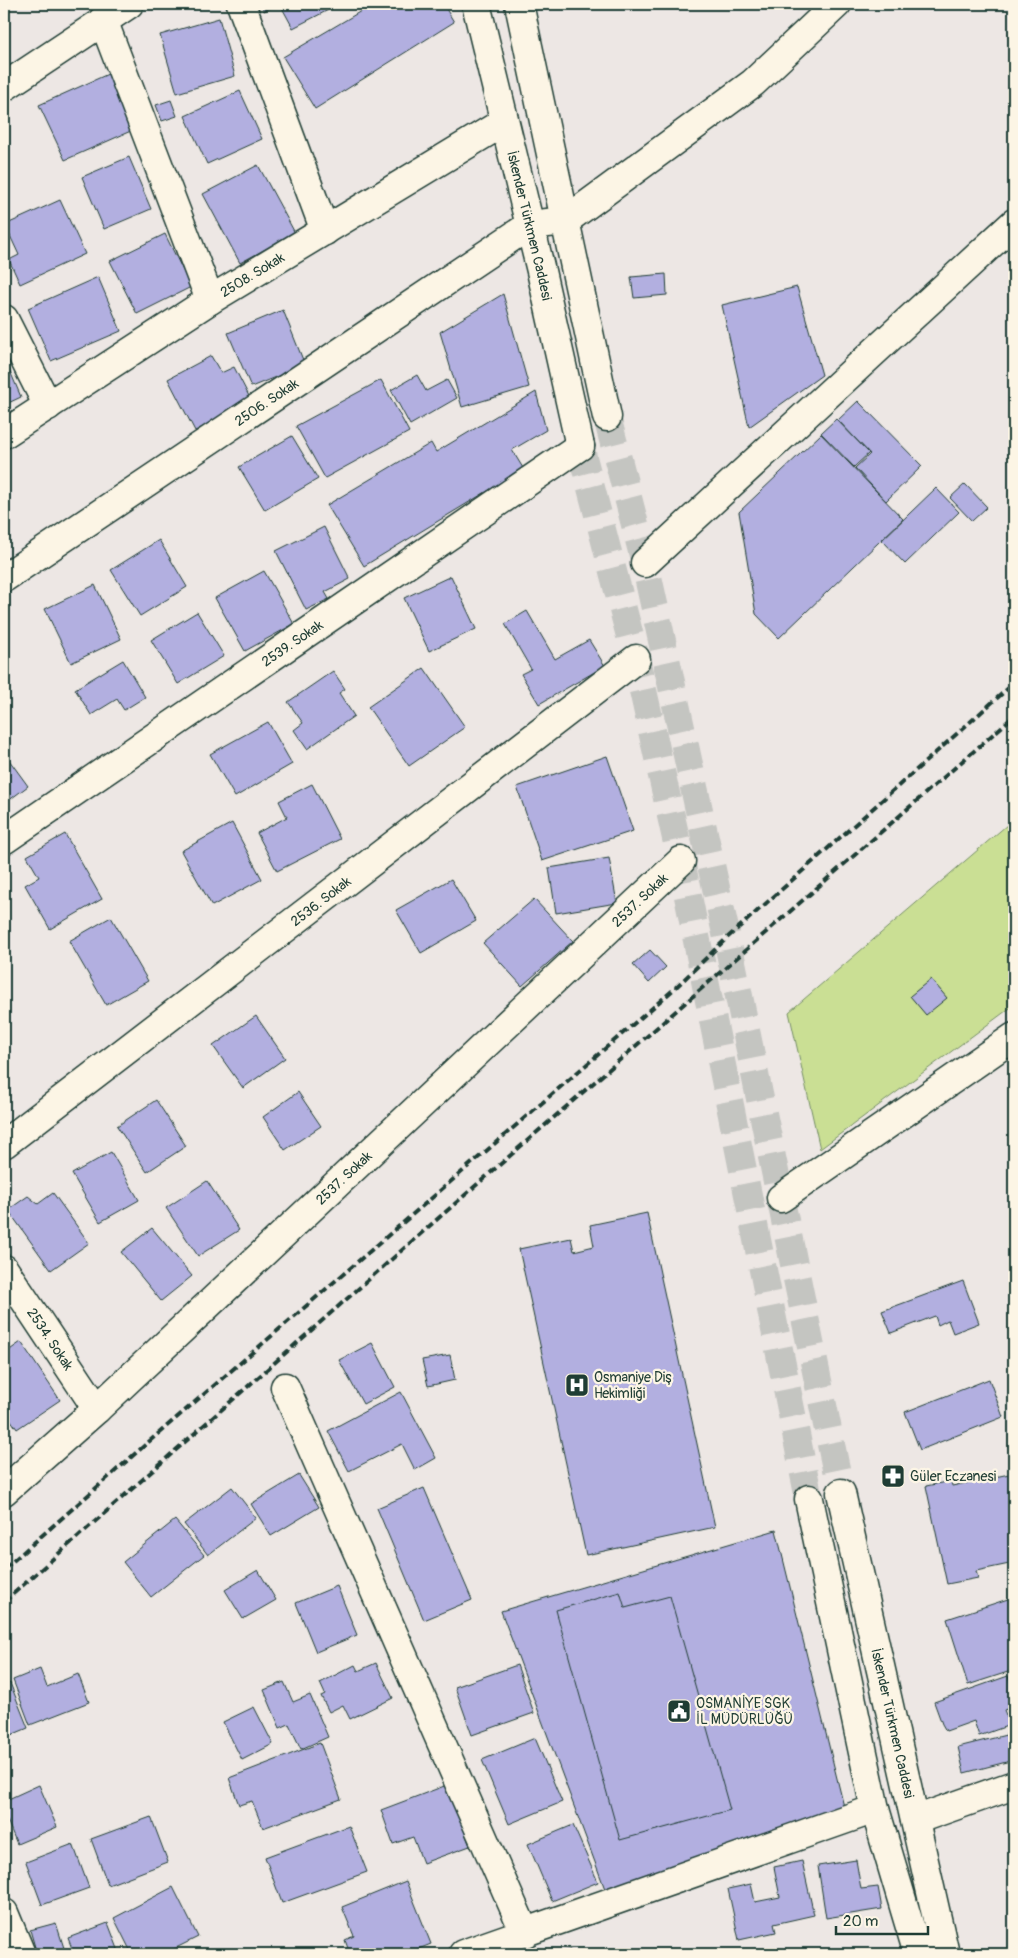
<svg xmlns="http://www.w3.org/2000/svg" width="1018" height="1958" font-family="Pangolin,sans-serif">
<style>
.green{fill:#cadf94;stroke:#748e64}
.building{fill:#b2afe0;stroke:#1f3d34}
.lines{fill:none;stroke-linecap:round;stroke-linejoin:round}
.secondary-tunnel{stroke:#c4c5c1;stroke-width:28;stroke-dasharray:28 14;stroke-linecap:butt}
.street-casing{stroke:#1f3d34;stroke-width:31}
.secondary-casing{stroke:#1f3d34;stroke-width:31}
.street{stroke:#fcf5e5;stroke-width:28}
.secondary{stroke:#fcf5e5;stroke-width:28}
.rail{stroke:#1f3d34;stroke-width:4;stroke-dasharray:8 4;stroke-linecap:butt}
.labels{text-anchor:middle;stroke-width:4.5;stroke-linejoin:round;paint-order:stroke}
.street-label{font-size:14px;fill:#1f3d34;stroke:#fcf5e5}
.poi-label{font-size:14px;fill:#1f3d34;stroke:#fcf5e5;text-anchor:start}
</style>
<rect width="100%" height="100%" fill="#ede7e4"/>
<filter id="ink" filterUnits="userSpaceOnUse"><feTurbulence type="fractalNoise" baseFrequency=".02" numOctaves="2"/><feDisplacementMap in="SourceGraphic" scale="10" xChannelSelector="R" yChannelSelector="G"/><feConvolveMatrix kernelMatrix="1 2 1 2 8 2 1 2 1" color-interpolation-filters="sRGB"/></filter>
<g filter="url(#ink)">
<polygon class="green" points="1014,819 1014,1005 820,1149 789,1012"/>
<g class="building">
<polygon points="261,4 278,4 264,11"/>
<polygon points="280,4 340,4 293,28"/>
<polygon points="373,4 443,4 454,22 315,109 283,57"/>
<polygon points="219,18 235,76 177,93 160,35"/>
<polygon points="108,74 133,130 65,160 39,105"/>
<polygon points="240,91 262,139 207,164 185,116"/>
<polygon points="171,100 177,116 162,121 156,105"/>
<polygon points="129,157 151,209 104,229 82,177"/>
<polygon points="258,165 295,233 240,263 203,194"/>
<polygon points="60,200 85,254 20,284 9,260 19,255 5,225"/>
<polygon points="165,234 191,287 137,314 110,261"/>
<polygon points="666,274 667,295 634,298 631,277"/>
<polygon points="98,277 121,331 51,361 28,308"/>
<polygon points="797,287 822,375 749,427 722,305"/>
<polygon points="503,294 529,387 462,407 440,332"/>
<polygon points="283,310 305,365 251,387 228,333"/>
<polygon points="211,356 221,373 234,367 252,402 195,431 168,379"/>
<polygon points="4,357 21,397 4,405"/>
<polygon points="417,375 426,391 447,380 457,398 410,425 391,390"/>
<polygon points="381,380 409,432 325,478 296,426"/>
<polygon points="536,392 546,430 512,450 526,473 504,481 364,566 327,505 431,443 436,452"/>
<polygon points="858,401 922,466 886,501 855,468 870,454 838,420"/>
<polygon points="836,419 869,453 854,467 821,433"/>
<polygon points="821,434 903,519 779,638 756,614 739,512"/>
<polygon points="292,436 318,479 265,510 239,467"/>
<polygon points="965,484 987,507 972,521 950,498"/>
<polygon points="936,488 959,512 905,564 882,540"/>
<polygon points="324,527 350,579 325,592 329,599 306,610 276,551"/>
<polygon points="159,540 187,587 140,616 111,570"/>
<polygon points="264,571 294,624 245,651 215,598"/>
<polygon points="451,576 476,629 429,651 404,598"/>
<polygon points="95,585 121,639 71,663 45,609"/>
<polygon points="527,611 555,659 589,640 605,666 539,704 521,674 531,669 505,624"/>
<polygon points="197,612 224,656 178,684 151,640"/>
<polygon points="123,660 145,697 124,710 117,699 91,715 75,689"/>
<polygon points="424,668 465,727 409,766 368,707"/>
<polygon points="333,671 345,689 339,693 354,716 307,749 294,730 303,723 288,702"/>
<polygon points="268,722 292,764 235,797 210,754"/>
<polygon points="4,753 28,786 4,804"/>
<polygon points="607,756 633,831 542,861 517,787"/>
<polygon points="312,784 340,839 277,871 257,833 287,817 279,801"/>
<polygon points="232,823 262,879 212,906 181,851"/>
<polygon points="65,834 102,899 50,929 25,885 39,877 27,856"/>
<polygon points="609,858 617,903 556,913 549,868"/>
<polygon points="451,879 476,921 421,953 396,910"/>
<polygon points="534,899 573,941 522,986 483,943"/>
<polygon points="111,917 148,981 106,1005 69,941"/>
<polygon points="650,950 666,967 649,983 633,965"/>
<polygon points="931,979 947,998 926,1015 910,996"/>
<polygon points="256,1016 285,1058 243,1088 213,1046"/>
<polygon points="298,1092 321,1126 285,1150 263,1117"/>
<polygon points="156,1100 186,1146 147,1172 117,1126"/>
<polygon points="111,1152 139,1200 100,1222 72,1174"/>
<polygon points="207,1181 239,1230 198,1256 166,1208"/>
<polygon points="53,1193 89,1243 51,1270 8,1210 28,1196 38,1204"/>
<polygon points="647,1213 715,1527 586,1555 519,1249 571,1238 574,1251 594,1246 590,1225"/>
<polygon points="152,1228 192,1276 161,1301 121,1252"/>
<polygon points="963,1281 979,1323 953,1333 948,1320 938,1325 935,1316 891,1333 882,1311"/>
<polygon points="4,1307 10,1315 4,1319"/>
<polygon points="21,1342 60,1400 17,1429 4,1410 4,1354"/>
<polygon points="372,1343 395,1387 363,1404 339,1360"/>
<polygon points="450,1355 455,1380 428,1386 422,1360"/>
<polygon points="989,1379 1003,1417 920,1450 905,1412"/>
<polygon points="401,1392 436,1458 415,1470 402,1444 349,1471 328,1431"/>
<polygon points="1014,1473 1014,1563 976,1571 978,1578 947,1584 926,1486 951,1481 952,1486"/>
<polygon points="299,1475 319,1507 271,1536 251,1504"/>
<polygon points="232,1487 256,1518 208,1555 184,1524"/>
<polygon points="424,1488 472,1600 424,1620 377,1508"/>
<polygon points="175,1520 204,1555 151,1597 123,1562"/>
<polygon points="776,1530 845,1811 605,1889 501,1611"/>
<polygon points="258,1570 276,1600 243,1619 225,1590"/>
<polygon points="337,1586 357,1635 316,1652 296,1603"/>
<polygon points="620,1592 625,1608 670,1596 730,1810 620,1840 556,1610"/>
<polygon points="1014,1597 1014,1670 968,1685 947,1619"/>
<polygon points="376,1663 393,1698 350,1719 343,1705 329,1712 321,1696 325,1694 320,1683 355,1665 358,1671"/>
<polygon points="517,1665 534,1713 472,1735 455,1687"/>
<polygon points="40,1669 47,1687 78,1674 89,1702 30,1725 13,1680"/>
<polygon points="1008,1676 1014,1694 1014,1706 1004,1710 1010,1725 979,1736 974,1721 946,1731 942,1724 934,1702"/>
<polygon points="284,1682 293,1702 310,1695 328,1737 301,1749 289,1724 280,1728 264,1690"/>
<polygon points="10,1683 28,1728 4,1738 4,1686"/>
<polygon points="254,1707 273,1744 242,1760 223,1722"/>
<polygon points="1014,1733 1014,1760 964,1773 958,1747"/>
<polygon points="535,1738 562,1802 509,1824 482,1760"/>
<polygon points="320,1743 341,1799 263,1828 252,1801 239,1805 229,1778"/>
<polygon points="39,1785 57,1827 17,1844 4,1813 4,1801"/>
<polygon points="447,1785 470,1846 423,1863 413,1837 393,1844 381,1810"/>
<polygon points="151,1817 168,1862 108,1885 91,1839"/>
<polygon points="573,1825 598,1882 552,1901 528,1844"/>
<polygon points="349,1826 367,1872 282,1903 265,1857"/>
<polygon points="73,1844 89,1888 42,1905 26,1862"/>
<polygon points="856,1860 861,1889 878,1887 882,1909 826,1918 818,1866"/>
<polygon points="802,1861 814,1915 774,1924 776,1932 739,1940 728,1889 751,1884 755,1902 780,1897 774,1867"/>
<polygon points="406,1881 431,1944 406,1954 350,1954 345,1940 354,1936 342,1907"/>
<polygon points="173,1887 198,1937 164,1954 132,1954 114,1918"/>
<polygon points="56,1923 64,1948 37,1954 30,1930"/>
<polygon points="108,1923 120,1954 74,1954 68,1938"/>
<polygon points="1014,1948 1014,1954 1010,1954 1008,1950"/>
<polygon points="570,1950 571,1954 553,1954"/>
</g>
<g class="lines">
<g class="secondary-tunnel">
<polyline points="607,417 645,563 727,938 841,1493"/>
<polyline points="580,446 636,659 681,861 809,1499"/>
</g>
<g class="street-casing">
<g id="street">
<polyline points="241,4 325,231"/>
<polyline points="103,20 210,300"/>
<polyline points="4,319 48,406"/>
<path id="s1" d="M 4,434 L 210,300 L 504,122"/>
<polyline points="645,563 1014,223"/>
<path id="s2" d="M 4,578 L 530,225 L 565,221 L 753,83 L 837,4"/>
<path id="s3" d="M 4,840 L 580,446"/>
<path id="s4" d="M 4,1144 L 636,659"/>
<polyline points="781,1198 1014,1037"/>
<path id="s5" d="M 4,1269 L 97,1409"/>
<polyline points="285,1387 525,1933"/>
<path id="s6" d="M 4,1491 L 97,1409 L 681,861"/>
<polyline points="915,1820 1014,1785"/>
<polyline points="4,1913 21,1954"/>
<polyline points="463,1954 875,1809"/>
</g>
</g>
<g class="secondary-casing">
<g id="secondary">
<path id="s7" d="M 476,4 L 541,271 L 580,446"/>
<polyline points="519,4 607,417"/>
<polyline points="4,87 129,4"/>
<path id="s8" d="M 841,1493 L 945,1954"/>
<polyline points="809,1499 875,1809 918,1954"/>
</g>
</g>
<use href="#street" class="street"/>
<use href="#secondary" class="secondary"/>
<g class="rail">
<polyline points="4,1569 145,1445 673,990 727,938 1014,683"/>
<polyline points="4,1602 410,1243 1014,716"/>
</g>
</g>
</g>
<defs>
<g id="hospital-square" transform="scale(1.25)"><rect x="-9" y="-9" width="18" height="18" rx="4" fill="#1f3d34" stroke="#fcf5e5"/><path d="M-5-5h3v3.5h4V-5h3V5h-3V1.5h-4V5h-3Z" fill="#fff"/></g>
<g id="pharmacy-square" transform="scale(1.25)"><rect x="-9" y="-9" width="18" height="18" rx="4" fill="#1f3d34" stroke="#fcf5e5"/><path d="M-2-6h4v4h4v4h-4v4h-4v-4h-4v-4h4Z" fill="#fff"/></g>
<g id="civic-square" transform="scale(1.25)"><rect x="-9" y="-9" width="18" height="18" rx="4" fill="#1f3d34" stroke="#fcf5e5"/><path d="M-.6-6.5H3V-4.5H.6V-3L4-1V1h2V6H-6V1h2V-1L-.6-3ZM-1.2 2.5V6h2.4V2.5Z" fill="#fff"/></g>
</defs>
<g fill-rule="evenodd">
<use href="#hospital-square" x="577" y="1385"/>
<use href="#pharmacy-square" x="893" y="1476"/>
<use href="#civic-square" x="679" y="1711"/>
</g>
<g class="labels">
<g class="street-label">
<text dy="5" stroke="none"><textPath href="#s7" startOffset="228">İskender Türkmen Caddesi</textPath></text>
<text dy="5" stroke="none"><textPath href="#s1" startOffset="295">2508. Sokak</textPath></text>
<text dy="5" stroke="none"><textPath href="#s2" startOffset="316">2506. Sokak</textPath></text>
<text dy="5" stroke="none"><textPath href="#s3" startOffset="349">2539. Sokak</textPath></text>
<text dy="5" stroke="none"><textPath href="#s6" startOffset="868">2537. Sokak</textPath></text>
<text dy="5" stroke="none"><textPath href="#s4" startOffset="399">2536. Sokak</textPath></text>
<text dy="5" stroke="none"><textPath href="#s6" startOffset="462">2537. Sokak</textPath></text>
<text dy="5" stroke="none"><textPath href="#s5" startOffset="84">2534. Sokak</textPath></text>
<text dy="5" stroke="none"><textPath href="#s8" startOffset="236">İskender Türkmen Caddesi</textPath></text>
</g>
<g class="poi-label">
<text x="594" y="1382">Osmaniye Diş<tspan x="594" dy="16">Hekimliği</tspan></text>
<text x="910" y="1481">Güler Eczanesi</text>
<text x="696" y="1708">OSMANİYE SGK<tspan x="696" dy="16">İL MÜDÜRLÜĞÜ</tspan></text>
</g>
</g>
<rect width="1018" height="1958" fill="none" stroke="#fcf5e5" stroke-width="20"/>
<rect x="10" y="10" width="998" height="1938" fill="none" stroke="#1f3d34" stroke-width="2" filter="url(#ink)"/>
<path d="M836 1926v8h92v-8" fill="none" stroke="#1f3d34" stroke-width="2.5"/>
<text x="843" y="1926" font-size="15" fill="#1f3d34" stroke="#fcf5e5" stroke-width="4" paint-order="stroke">20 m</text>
</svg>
